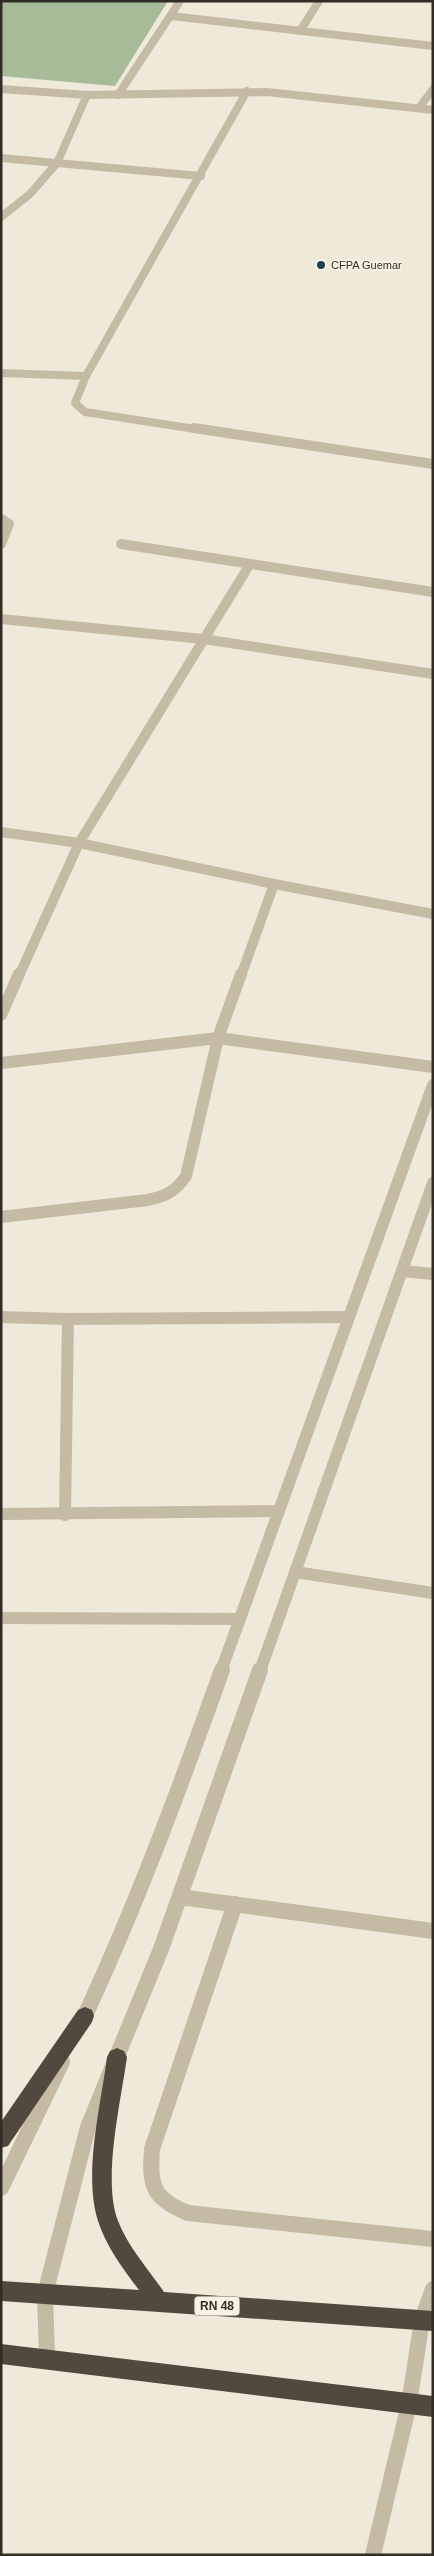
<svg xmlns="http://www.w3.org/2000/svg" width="434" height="2556" font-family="Helvetica,sans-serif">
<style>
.green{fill:#a8bb99}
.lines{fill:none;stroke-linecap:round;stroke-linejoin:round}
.minor-far3{stroke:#c5bba5;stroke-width:8}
.minor-far2{stroke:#c5bba5;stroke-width:10}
.minor-far1{stroke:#c5bba5;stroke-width:12}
.minor{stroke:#c5bba5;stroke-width:16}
.highway{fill:#52483d;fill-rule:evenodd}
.poi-dot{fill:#1f414f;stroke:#f7f2e3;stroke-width:2}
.labels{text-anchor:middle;stroke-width:4;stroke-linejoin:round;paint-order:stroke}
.far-poi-label{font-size:11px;fill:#312c26;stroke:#f7f2e3;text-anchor:start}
.shield{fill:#f7f2e3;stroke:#6c675f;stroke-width:1}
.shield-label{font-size:12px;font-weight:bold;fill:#312c26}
</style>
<rect width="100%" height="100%" fill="#eee9d8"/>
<polygon class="green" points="1,1 168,1 115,86 1,76"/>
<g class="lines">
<g class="minor-far3">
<polyline points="171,16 433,46"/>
<polyline points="300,31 319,1"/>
<polyline points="1,89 87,95 267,92 433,110"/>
<polyline points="118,95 180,1"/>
<polyline points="419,108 433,89"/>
<polyline points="1,158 201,176"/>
<polyline points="1,217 30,194 57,163 87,95"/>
<polyline points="1,373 86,376 247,91"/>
<polyline points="86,376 75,403 85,412 202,430"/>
</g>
<g class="minor-far2">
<polyline points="194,428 433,464"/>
<polyline points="1,519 9,524 1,544"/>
<polyline points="121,544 433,592"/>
<polyline points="1,619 203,639 433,674"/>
<polyline points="1,832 79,843 274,884 433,914"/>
<polyline points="19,976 79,843 250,564"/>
<polyline points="241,976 274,884"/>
</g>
<g class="minor-far1">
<polyline points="1,1015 19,974"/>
<polyline points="1,1063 218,1038 433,1067"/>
<path d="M 1,1217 L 148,1200 C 166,1196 176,1191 186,1176 L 218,1038 L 241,974"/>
<polyline points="402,1271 433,1274"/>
<polyline points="1,1317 68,1319 348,1317"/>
<polyline points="1,1514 279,1511"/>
<polyline points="65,1515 68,1319"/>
<polyline points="295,1572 433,1593"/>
<polyline points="1,1618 240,1619"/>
<polyline points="221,1671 433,1085"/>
<polyline points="260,1671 433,1183"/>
</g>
<g class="minor">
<polyline points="180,1897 433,1931"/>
<path d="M 235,1904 L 152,2149 C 149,2186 153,2199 188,2213 L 433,2239"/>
<path d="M 81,2024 C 135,1909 179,1790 222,1670"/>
<polyline points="1,2188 62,2062"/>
<polyline points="47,2358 45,2294 88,2127 161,1949 260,1670"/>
<polyline points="373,2555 409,2404 422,2320 433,2289"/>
</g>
<g class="highway">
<polygon points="85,2007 92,2010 94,2016 92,2022 8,2146 1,2148 1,2122 78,2010"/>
<path d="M 117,2048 L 124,2051 L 127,2057 C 121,2101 102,2180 118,2221 C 128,2247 149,2270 164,2292 L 433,2311 L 433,2331 L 1,2301 L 1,2281 L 139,2290 C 123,2269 106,2246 98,2221 C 83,2174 101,2105 107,2057 L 110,2051 Z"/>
<polygon points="1,2344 433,2396 433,2417 1,2364"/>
</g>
</g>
<circle class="poi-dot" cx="321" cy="265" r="5"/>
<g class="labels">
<g class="far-poi-label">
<text x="331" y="269">CFPA Guemar</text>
</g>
<rect class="shield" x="194.5" y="2296.5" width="45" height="19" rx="4"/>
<g class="shield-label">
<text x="217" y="2310">RN 48</text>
</g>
</g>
<rect width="434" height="2556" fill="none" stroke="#312c26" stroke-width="5"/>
</svg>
